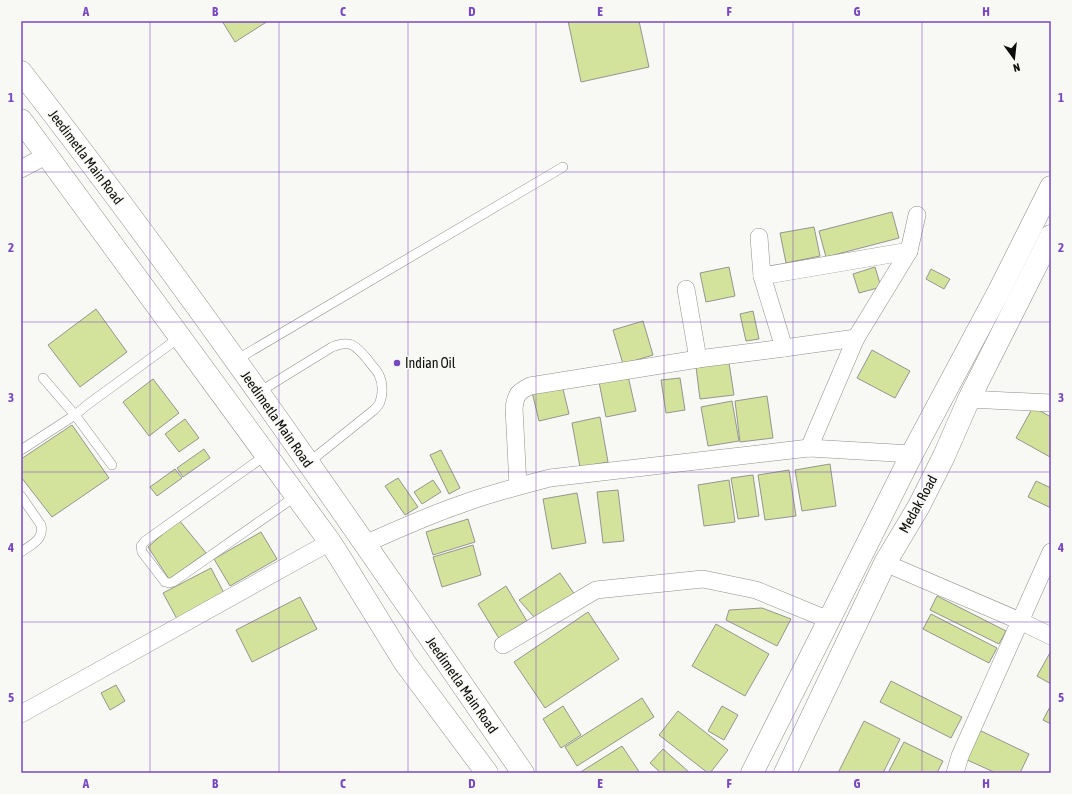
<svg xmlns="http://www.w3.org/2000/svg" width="1072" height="794" font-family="'Asap Condensed',sans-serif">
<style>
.building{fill:#d4e39b;stroke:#949590}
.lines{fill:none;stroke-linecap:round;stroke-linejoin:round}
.lane-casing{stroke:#8f908b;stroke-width:10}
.street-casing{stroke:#8f908b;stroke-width:18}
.primary-casing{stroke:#8f908b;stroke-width:23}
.lane{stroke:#fff;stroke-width:9}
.street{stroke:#fff;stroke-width:17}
.primary{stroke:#fff;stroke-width:22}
.grid{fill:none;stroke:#7848c0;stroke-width:1;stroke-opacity:0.55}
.poi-dot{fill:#7848c0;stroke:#f8f9f4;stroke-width:1.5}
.labels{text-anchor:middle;stroke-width:3;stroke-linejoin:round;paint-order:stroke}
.street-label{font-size:14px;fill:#0d0e0c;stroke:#f8f9f4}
.poi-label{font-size:14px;fill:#0d0e0c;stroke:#f8f9f4;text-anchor:start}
.neatline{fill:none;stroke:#7848c0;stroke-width:1.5}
.grid-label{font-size:13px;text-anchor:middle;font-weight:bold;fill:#7848c0}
</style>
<rect width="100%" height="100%" fill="#f8f9f4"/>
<g class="building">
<polygon points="222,21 268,21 235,42"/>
<polygon points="568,21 639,21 649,67 581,82"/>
<polygon points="892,212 899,238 826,257 819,231"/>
<polygon points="814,227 820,256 786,263 780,233"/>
<polygon points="729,267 735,296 706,302 700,273"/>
<polygon points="875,267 881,287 859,293 853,274"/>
<polygon points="931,269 950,279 944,289 926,279"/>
<polygon points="96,309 127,352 80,387 48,345"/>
<polygon points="753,311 759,339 746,341 740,314"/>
<polygon points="643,321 653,355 623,364 613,330"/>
<polygon points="872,350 910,371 895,398 857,378"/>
<polygon points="729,363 734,395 700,399 696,367"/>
<polygon points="628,376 636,411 606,417 599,382"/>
<polygon points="680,378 685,410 666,413 661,380"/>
<polygon points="153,379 179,413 149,436 123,402"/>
<polygon points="562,385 569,414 539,421 532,392"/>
<polygon points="767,396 773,438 740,442 735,401"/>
<polygon points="732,401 739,441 708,446 701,407"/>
<polygon points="1033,407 1051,417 1051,454 1050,457 1016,438"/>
<polygon points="600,417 608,462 580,467 572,423"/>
<polygon points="185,419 199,438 179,452 165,434"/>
<polygon points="72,425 109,478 52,517 21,477 21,459"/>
<polygon points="204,449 210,458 183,477 177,468"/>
<polygon points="441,450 460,488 449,494 430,455"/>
<polygon points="830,464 836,506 802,511 795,470"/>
<polygon points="175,469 182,478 157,496 150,487"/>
<polygon points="789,470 796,516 765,520 758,475"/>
<polygon points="753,475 759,516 738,519 731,478"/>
<polygon points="398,478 418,507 405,515 385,486"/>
<polygon points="433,480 441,492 422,504 414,492"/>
<polygon points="729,480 735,522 704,526 698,485"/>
<polygon points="1036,481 1051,488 1051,508 1028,497"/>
<polygon points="618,490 624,541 603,543 597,492"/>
<polygon points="577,493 586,543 552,549 543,499"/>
<polygon points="468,519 475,542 433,555 426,532"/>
<polygon points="179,520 206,553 169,579 148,547"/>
<polygon points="261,532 277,559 230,586 214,559"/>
<polygon points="473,545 481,575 442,587 433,557"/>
<polygon points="211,568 224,593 177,619 163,593"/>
<polygon points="560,573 575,595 535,618 519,600"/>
<polygon points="506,586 531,628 503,645 478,604"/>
<polygon points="937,596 1006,631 999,644 930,610"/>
<polygon points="300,597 317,629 252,662 236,630"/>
<polygon points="762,608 791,619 777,646 726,620 729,610"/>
<polygon points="588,612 619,659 545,708 514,662"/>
<polygon points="931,614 997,648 989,663 923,629"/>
<polygon points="716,624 769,654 745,696 692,666"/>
<polygon points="1051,651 1051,684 1037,676"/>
<polygon points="891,681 962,717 951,738 880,702"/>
<polygon points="116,685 125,701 110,710 101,693"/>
<polygon points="642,698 654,717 577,766 565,747"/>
<polygon points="1051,705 1051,724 1043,720"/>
<polygon points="563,706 581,735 561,748 543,719"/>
<polygon points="722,706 738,715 724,740 708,731"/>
<polygon points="678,711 728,750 710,773 708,773 659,735"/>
<polygon points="864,721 900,739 883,773 838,773"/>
<polygon points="979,730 1029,754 1020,773 996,773 965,759"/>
<polygon points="904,742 943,761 937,773 888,773"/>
<polygon points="622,746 640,773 579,773"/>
<polygon points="663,749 690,773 661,773 650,763"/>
</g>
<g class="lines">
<g class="lane-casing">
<g id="lane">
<polyline points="236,360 563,167"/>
<path d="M 259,392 L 332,347 C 351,339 356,346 368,360 C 371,365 377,370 379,375 C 383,383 383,394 380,402 C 379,405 376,408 374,410 L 308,463"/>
<polyline points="21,450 75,415 43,378"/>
<polyline points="266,455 145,541 141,546 142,552 165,582 169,583 173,582 296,496"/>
<polyline points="112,465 75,415 87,405 180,337"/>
<path d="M 21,496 L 41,525 C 44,540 32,544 21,552"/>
</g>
</g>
<g class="street-casing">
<g id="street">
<polyline points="21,169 47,155"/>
<polyline points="759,237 762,276 784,348"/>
<polyline points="762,276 909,251"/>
<polyline points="686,289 698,359"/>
<polyline points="969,399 1051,403"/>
<polyline points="809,448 856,338 909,251 917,215"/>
<path d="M 518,486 L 514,408 C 516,394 518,392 530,386 L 698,359 L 784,348 L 856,338"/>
<path d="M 365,544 C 396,530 427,516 459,505 C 488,494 519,486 550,478 L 809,448 L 912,454"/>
<polyline points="885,563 1020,621 1051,636"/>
<polyline points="503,645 596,590 703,579 756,590 829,620"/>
<polyline points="21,714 330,542"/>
<polyline points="955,773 960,756 1051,552"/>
</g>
</g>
<g class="primary-casing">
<g id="primary">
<path d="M 21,72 C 198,299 360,536 523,773"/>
<polyline points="21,120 330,542 339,556 405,663 487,773"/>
<polyline points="752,773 829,620 912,454 999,291 1051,187"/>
<polyline points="785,773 885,563 919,506 944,456 969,399 1051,236"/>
</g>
</g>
<use href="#lane" class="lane"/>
<use href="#street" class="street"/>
<use href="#primary" class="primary"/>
</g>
<path class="grid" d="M 150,21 L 150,773M 279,21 L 279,773M 408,21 L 408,773M 536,21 L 536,773M 664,21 L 664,773M 793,21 L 793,773M 922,21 L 922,773M 21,172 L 1051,172M 21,322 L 1051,322M 21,472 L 1051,472M 21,622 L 1051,622"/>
<circle class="poi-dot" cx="397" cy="363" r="4"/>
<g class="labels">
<g class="street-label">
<text transform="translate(86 157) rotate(53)" y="5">Jeedimetla Main Road</text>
<text transform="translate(277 419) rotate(55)" y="5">Jeedimetla Main Road</text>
<text transform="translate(918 504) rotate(-61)" y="5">Medak Road</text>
<text transform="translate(462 685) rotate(55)" y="5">Jeedimetla Main Road</text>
</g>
<g class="poi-label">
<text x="405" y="368">Indian Oil</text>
</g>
</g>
<rect width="1072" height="794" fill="none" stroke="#f8f9f4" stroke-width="44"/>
<g transform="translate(1014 58) rotate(165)" stroke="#f8f9f4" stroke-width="3" paint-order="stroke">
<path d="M0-3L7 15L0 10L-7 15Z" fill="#0d0e0c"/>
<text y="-6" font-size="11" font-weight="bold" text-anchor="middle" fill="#0d0e0c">N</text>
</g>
<rect x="22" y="22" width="1028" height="750" class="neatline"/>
<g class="grid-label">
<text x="86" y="16">A</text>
<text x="215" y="16">B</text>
<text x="343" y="16">C</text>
<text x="472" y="16">D</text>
<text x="600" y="16">E</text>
<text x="729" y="16">F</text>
<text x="857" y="16">G</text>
<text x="986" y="16">H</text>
<text x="11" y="102">1</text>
<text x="1061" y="102">1</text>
<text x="11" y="252">2</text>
<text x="1061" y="252">2</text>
<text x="11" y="402">3</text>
<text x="1061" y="402">3</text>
<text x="11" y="552">4</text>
<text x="1061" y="552">4</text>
<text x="11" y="702">5</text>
<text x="1061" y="702">5</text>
<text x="86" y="788">A</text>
<text x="215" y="788">B</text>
<text x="343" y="788">C</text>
<text x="472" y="788">D</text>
<text x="600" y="788">E</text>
<text x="729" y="788">F</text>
<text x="857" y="788">G</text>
<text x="986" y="788">H</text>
</g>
</svg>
